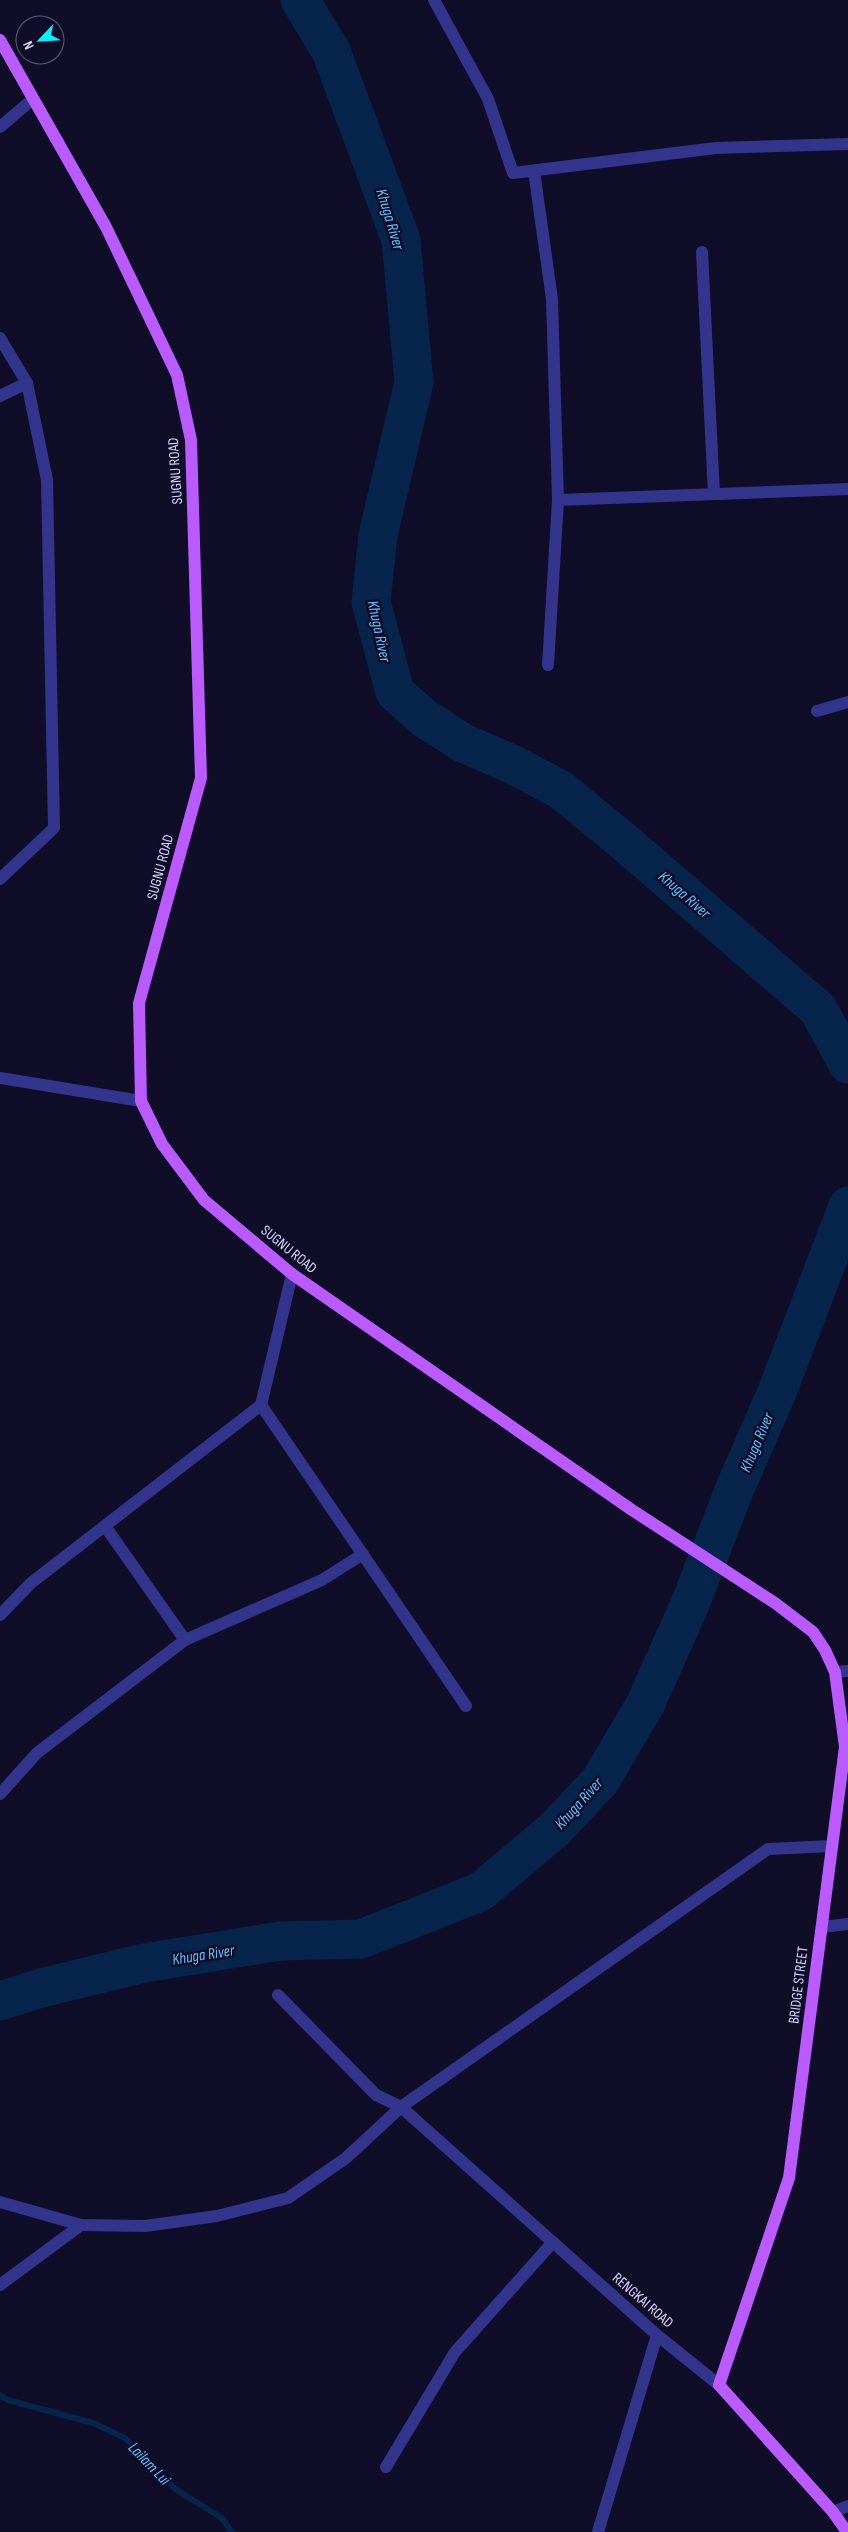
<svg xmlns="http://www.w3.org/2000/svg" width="848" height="2532" font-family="'Sofia Sans Condensed',sans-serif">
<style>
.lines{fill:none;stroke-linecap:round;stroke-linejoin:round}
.stream{stroke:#07244d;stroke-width:6}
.river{stroke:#07244d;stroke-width:39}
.minor{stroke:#33348c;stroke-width:12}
.major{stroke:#b95bff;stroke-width:12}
.labels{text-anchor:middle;stroke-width:5;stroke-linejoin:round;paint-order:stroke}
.street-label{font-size:15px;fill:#d7d4ff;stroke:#100d28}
.water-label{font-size:16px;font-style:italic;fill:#62bfff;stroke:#100d28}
</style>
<rect width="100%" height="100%" fill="#100d28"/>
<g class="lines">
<polyline class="stream" points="0,2395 8,2400 93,2423 125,2438 150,2461 175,2489 222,2518 232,2532"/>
<g class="river">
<polyline points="300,0 331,51 401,240 414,382 378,535 371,602 395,692 424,718 463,743 514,765 561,790 622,840 818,1009 848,1064"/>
<polyline points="0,2001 41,1988 144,1963 280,1941 361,1939 480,1892 554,1830 600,1781 645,1705 690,1604 735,1488 777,1392 848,1206"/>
</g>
<g class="minor">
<polyline points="434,0 488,99 513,173 716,148 848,144"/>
<polyline points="0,127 33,99"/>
<polyline points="534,171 552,299 558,500 548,665"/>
<polyline points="702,252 714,494"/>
<polyline points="0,338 27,383 47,480 54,828 0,879"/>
<polyline points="0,396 27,383"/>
<polyline points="558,500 848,489"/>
<polyline points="817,711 848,702"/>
<polyline points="0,1078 141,1101"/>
<polyline points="261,1405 466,1706"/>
<polyline points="105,1526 185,1640"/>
<polyline points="0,1615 31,1583 261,1405 292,1274"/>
<polyline points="835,1672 848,1671"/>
<polyline points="0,1794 37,1753 185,1640 322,1580 363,1554"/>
<polyline points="822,1927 848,1924"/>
<polyline points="278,1995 376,2095 401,2107 657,2335 719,2385"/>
<polyline points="0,2202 81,2225 145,2226 217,2216 288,2198 346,2158 401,2107 768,1849 832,1846"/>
<polyline points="0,2285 81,2225"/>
<polyline points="386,2467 455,2352 553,2242"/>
<polyline points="833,2512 848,2506"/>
<polyline points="598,2532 657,2335"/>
</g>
<polyline class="major" points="0,40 106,227 177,375 191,440 201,778 139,1003 141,1101 162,1144 204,1200 292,1274 632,1510 775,1603 813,1632 825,1650 835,1672 845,1747 789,2178 719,2385 833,2512 847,2532"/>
</g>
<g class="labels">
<g class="street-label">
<text transform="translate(175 471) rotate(-94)" y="5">SUGNU ROAD</text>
<text transform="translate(160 867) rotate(-75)" y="5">SUGNU ROAD</text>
<text transform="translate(289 1249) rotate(39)" y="5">SUGNU ROAD</text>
<text transform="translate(798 1985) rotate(-83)" y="5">BRIDGE STREET</text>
<text transform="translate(643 2300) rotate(41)" y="5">RENGKAI ROAD</text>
</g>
<g class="water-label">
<text transform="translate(391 219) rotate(73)" y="6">Khuga River</text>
<text transform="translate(380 631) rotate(78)" y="6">Khuga River</text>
<text transform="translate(685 894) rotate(41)" y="6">Khuga River</text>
<text transform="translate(756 1442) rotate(-67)" y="6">Khuga River</text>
<text transform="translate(578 1803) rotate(-48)" y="6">Khuga River</text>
<text transform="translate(203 1954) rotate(-9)" y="6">Khuga River</text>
<text transform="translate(150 2463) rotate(46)" y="6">Lailam Lui</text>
</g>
</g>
<g transform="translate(40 40) rotate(245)"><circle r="24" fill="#100d28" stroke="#605d7e"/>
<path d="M0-4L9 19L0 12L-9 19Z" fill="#00f3ff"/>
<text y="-8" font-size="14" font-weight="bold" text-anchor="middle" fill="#d7d4ff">N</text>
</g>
</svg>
